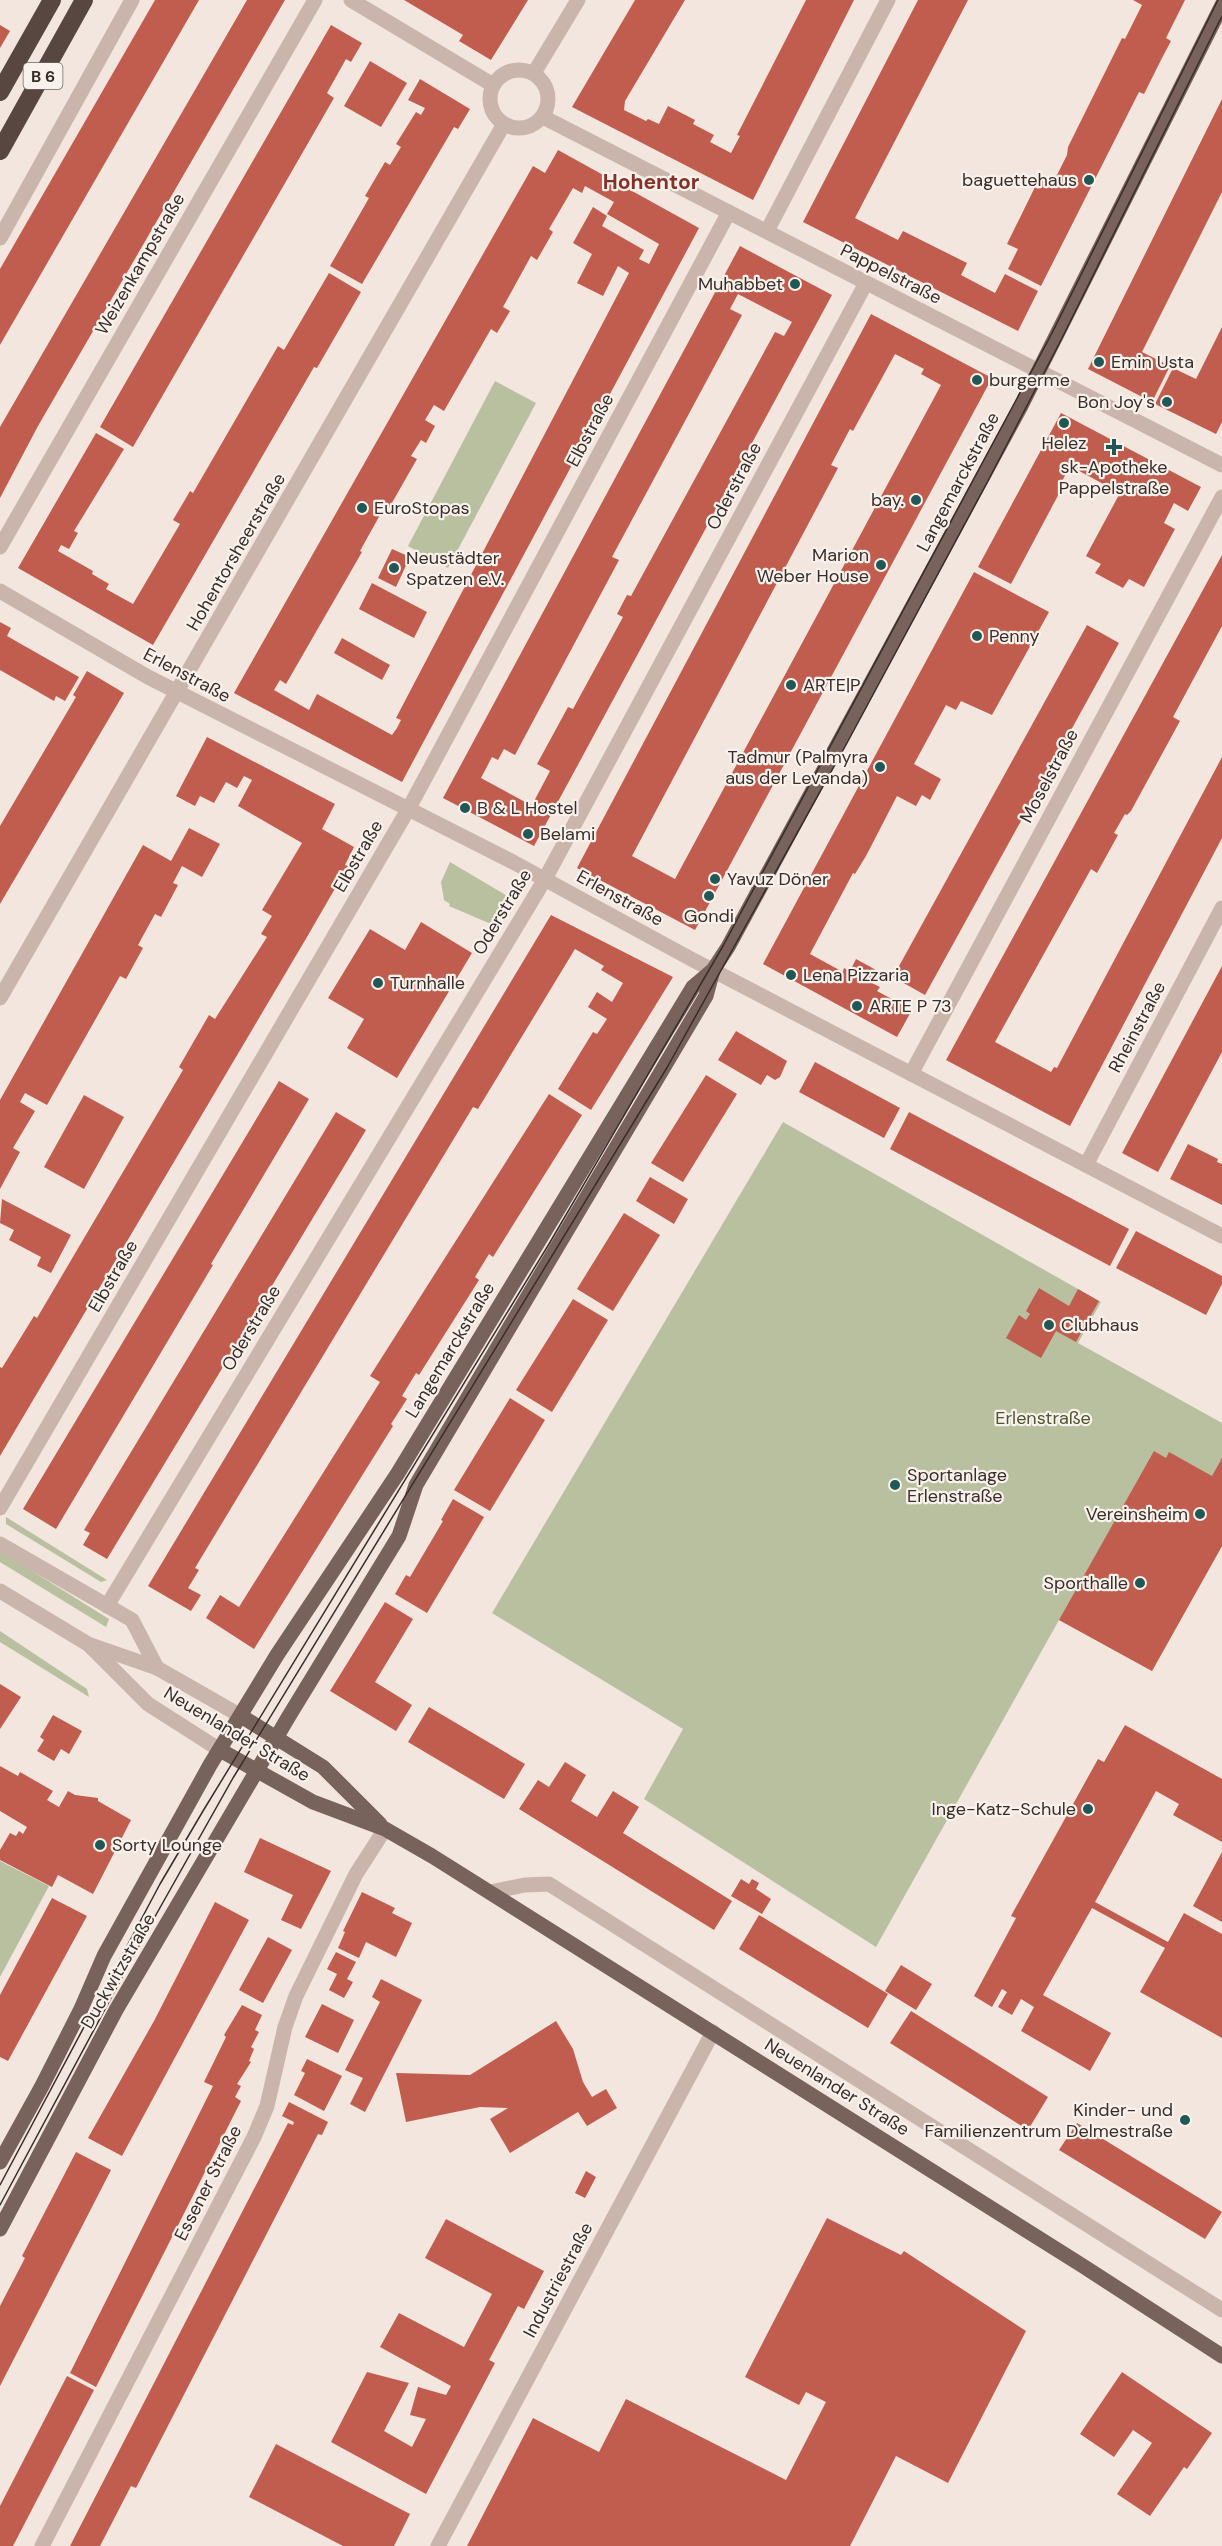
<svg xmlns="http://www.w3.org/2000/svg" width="1222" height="2546" font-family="'DM Sans',sans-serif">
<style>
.green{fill:#b9c09f}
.building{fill:#c05d4e;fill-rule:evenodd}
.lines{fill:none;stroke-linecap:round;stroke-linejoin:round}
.minor{stroke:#c9b5ab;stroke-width:15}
.major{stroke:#78625c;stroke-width:15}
.highway{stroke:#584641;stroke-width:18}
.tram{stroke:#372d2a;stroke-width:1.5}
.poi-dot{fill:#215755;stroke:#f9f1eb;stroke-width:2}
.labels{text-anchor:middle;stroke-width:4.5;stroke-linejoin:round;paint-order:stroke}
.shield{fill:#f9f1eb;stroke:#716864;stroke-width:1.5}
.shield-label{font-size:16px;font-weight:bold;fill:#372d2a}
.poi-label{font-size:18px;fill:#372d2a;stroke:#f9f1eb;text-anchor:start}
.street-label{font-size:18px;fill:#372d2a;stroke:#f9f1eb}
.park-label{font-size:18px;fill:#4b552f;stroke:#f9f1eb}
.quarter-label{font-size:21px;font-weight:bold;fill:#833227;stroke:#f9f1eb}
</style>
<rect width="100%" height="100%" fill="#f2e6df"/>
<g class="green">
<polygon points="495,381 536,403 448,568 408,546"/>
<polygon points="450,862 509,897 494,922 492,921 491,924 449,906 450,904 444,900 441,882"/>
<polygon points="783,1122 1101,1302 1078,1343 1222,1423 1222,1546 1152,1671 1059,1620 876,1947 644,1799 683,1729 492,1613"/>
<polygon points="6,1517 107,1580 101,1582 6,1524"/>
<polygon points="0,1551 109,1619 106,1627 0,1562"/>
<polygon points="0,1631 87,1689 89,1697 0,1642"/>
<polygon points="0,1861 49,1886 0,1977"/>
</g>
<g class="building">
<polygon points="155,0 199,0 0,345 0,269"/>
<polygon points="247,0 285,0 38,426 0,498 0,427"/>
<polygon points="404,0 528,0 491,60 459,41 463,35"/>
<polygon points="635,0 685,0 625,101 624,110 646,121 648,119 659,124 668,106 695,120 693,124 714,135 710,142 731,153 740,136 737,135 806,0 854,0 753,200 572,107"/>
<polygon points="918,0 968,0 855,218 898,240 903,231 967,263 961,275 995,293 1005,274 1038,291 1018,331 803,222"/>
<polygon points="1133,0 1185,0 1166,38 1171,41 1162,58 1144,94 1139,92 1041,286 1008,269 1018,249 1007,244 1035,187 1038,189 1044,177 1053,181 1057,175 1067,155 1068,147 1122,38 1125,39 1142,5"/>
<polygon points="0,25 10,31 0,48"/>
<polygon points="331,25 362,43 351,62 346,59 327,93 334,98 133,447 100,427"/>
<polygon points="370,61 407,83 381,127 344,106"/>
<polygon points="420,79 470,109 458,129 454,127 362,284 330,266 369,198 365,196 385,162 390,165 401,147 396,144 416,112 421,115 425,108 408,100"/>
<polygon points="1222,99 1222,192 1142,352 1170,366 1152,402 1088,369"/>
<path d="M 558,150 L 699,228 L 402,782 L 234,693 L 533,166 L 545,173 ZM 585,186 L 614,202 L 607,214 L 659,244 L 649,264 L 639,259 L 644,250 L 602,226 L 607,216 L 593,207 L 573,243 L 592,254 L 577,283 L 603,296 L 618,266 L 629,273 L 396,718 L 401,720 L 397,728 L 392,735 L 317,694 L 309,710 L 274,690 L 280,680 L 286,684 L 362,552 L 360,551 L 385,506 L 389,508 L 417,459 L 411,456 L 421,440 L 426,443 L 435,426 L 425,420 L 434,405 L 444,411 L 491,329 L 497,333 L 510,311 L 503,307 L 531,256 L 537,260 L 553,232 L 549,229 L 573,188 L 582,193 Z"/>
<path d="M 740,246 L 832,295 L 534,846 L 443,798 ZM 738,294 L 792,322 L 784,336 L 775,332 L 631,596 L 627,595 L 617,614 L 623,617 L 573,709 L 568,707 L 537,764 L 550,771 L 532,805 L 527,803 L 481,778 L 492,757 L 498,760 L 504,749 L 515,755 L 619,560 L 612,557 L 742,315 L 730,309 Z"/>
<polygon points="329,273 361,292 317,368 314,367 153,645 18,568 96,433 124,449 74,531 78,533 69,549 61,545 58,551 93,571 92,574 109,584 106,589 133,604 180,524 173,520 186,498 190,491 193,493 278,346 284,350"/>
<path d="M 871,314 L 992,378 L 695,930 L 577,868 ZM 895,354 L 924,369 L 921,374 L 941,385 L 675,879 L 632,856 L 838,468 L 831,465 L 850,429 L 853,431 Z"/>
<polygon points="1222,327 1222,422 1216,434 1155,404 1173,368 1196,379"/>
<polygon points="1061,413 1201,487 1188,511 1174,503 1164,523 1175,529 1144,587 1129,579 1123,588 1095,573 1101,564 1086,556 1120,493 1070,466 1060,485 1063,486 1011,584 978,567"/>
<polygon points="392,549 410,557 396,587 378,578"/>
<polygon points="1222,555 1222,626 1173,717 1180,721 1131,811 1127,815 1125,814 1114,833 1118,835 1097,873 1091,869 995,1042 1051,1072 1054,1067 1057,1068 1222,757 1222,838 1070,1126 946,1060"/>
<polygon points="974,572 1049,612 992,715 961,701 956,710 946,705 914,764 941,779 930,800 922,795 916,806 897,796 866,856 855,874 853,873 810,954 843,972 844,968 850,971 856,959 876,970 870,982 880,987 877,991 912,1010 897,1037 763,964"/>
<polygon points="372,583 427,612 414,638 359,609"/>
<polygon points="0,622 11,628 7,636 79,677 65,701 56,696 54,701 0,670"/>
<polygon points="1087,625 1119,643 925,995 893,977"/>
<polygon points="342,638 390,665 382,680 334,653"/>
<polygon points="87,671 124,693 0,904 0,826 76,697 73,695"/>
<polygon points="207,737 335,804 322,829 354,847 345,865 348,866 307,937 0,1456 0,1367 2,1368 34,1316 37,1318 183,1070 179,1067 209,1015 215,1019 267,937 261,934 272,916 262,910 302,843 238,806 252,780 244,776 237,788 226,782 214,803 200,796 195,806 176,796"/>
<polygon points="189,828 220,844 202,877 182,866 173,883 178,885 161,917 155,914 138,945 143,948 126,979 120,976 47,1105 25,1093 20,1102 35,1111 13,1148 20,1152 0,1189 0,1100 143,845 171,861"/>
<polygon points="551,915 673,977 591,1110 558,1089 593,1032 597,1034 607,1019 588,1007 597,992 612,1002 623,983 601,970 604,966 575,949 478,1109 473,1107 195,1568 199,1570 188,1588 201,1595 191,1611 148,1586"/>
<polygon points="421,922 472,953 397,1078 347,1048 364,1019 328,998 370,929 405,950"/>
<polygon points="1222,966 1222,1052 1158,1172 1122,1153"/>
<polygon points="736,1031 787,1061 780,1077 775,1080 767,1075 761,1085 718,1060"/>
<polygon points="815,1062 900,1108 884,1138 799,1092"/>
<polygon points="706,1075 737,1094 683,1182 651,1163"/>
<polygon points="279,1081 309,1099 211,1264 213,1265 56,1529 23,1509"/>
<polygon points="549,1094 582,1115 493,1257 489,1254 475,1277 479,1280 419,1375 416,1373 402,1396 407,1399 391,1424 393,1426 254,1649 206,1618 220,1595 239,1607 380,1382 370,1376"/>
<polygon points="84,1095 124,1117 84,1189 44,1167"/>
<polygon points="336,1112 366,1130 107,1559 83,1545 90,1533 84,1530"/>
<polygon points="909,1112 1129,1229 1110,1266 890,1149"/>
<polygon points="1188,1144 1218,1159 1217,1162 1222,1164 1222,1205 1170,1179"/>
<polygon points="650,1177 688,1199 674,1224 636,1201"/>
<polygon points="2,1199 71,1235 51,1273 37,1266 41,1257 9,1240 14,1230 0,1223"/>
<polygon points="624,1213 660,1235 613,1311 577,1289"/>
<polygon points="1136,1231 1222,1276 1222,1284 1206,1315 1116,1268"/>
<polygon points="1039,1288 1069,1306 1078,1289 1099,1301 1076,1342 1056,1331 1041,1358 1006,1338 1019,1315 1026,1320 1030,1314 1026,1311"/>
<polygon points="573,1299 608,1320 552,1412 516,1390"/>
<polygon points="510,1398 545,1420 490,1511 454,1490"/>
<polygon points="1154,1451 1166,1458 1169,1452 1212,1476 1222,1458 1222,1546 1152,1671 1059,1620"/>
<polygon points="453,1499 484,1517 427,1613 395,1594 406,1575 410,1577 443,1521 441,1520"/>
<polygon points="385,1602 413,1619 375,1682 412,1705 396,1731 330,1691"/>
<polygon points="0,1684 21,1697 0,1729"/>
<polygon points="429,1707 525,1764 504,1799 408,1742"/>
<polygon points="53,1715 82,1731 69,1754 61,1749 54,1761 37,1751 44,1740 40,1737"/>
<polygon points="1125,1725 1222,1779 1222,1842 1173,1815 1179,1804 1156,1791 1095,1902 1168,1942 1184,1913 1222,1934 1222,2038 1140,1992 1165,1948 1092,1908 1043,1995 1111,2033 1090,2071 1021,2031 1034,2007 1021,1999 1012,2015 998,2007 1007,1992 1002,1989 992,2007 974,1996 1016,1918 1011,1916 1098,1759 1104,1762"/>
<polygon points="565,1762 586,1775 571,1801 597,1817 613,1791 639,1807 623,1833 732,1901 714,1930 519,1809 538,1780 549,1787"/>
<polygon points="0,1766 18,1776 20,1772 53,1791 47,1800 59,1807 68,1791 75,1795 98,1798 98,1801 131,1820 93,1894 58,1875 52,1887 0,1860 0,1850 10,1833 16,1836 19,1831 23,1834 27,1827 0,1811"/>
<polygon points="260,1838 331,1871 301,1929 281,1920 293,1895 244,1872"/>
<polygon points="1222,1852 1222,1922 1193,1906"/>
<polygon points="741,1879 749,1884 752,1879 759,1883 756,1889 771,1899 762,1914 731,1896"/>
<polygon points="362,1892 395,1908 392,1913 412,1923 396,1957 366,1942 359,1958 338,1948 345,1932 343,1931"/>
<polygon points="52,1898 87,1916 8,2061 0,2057 0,1995"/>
<polygon points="215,1902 249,1920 122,2156 88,2138 154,2021"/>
<polygon points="759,1915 888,1994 868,2028 739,1949"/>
<polygon points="268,1937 292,1950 263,2003 239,1990"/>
<polygon points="336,1952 356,1962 347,1979 353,1982 344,1998 329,1990 337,1974 327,1969"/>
<polygon points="901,1965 932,1984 916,2010 885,1991"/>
<polygon points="381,1979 422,2000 365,2112 350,2104 363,2078 345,2070 380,2002 372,1997"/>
<polygon points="322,2004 354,2020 338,2053 305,2037"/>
<polygon points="242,2005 262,2015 255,2030 259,2032 251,2047 254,2049 249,2061 251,2062 237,2084 241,2086 235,2097 241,2101 96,2387 70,2373 213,2086 204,2082 226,2037 224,2035"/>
<polygon points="911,2011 1048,2097 1028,2130 890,2043"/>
<polygon points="556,2021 573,2049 583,2082 592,2097 606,2089 617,2108 587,2126 578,2112 510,2153 490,2119 508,2108 480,2107 406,2122 396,2073 470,2075"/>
<polygon points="307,2059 342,2076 324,2111 294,2095 305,2073 301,2071"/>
<polygon points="289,2102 328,2122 322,2135 318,2134 136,2488 131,2486 100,2546 70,2546 288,2123 293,2125 294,2122 282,2116"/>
<polygon points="1077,2123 1222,2212 1205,2239 1059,2150"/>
<polygon points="76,2152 111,2170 0,2386 0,2306 25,2258 22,2256"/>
<polygon points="586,2171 596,2177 585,2198 575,2193"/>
<polygon points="827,2218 901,2255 904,2251 1026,2331 948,2483 896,2456 850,2546 467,2546 533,2418 599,2452 626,2399 786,2480 826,2402 806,2392 799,2405 745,2377"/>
<polygon points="446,2219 544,2271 524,2309 518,2306 489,2360 495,2363 426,2494 331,2442 367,2372 409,2383 384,2431 412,2447 426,2419 410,2415 418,2387 446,2395 451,2386 380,2347 399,2313 464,2347 492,2294 425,2258"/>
<polygon points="1122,2372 1212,2433 1187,2469 1184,2467 1150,2516 1117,2494 1152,2443 1133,2430 1114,2457 1080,2434"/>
<polygon points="67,2376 94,2390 13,2546 0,2546 0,2506"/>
<polygon points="276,2444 410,2514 394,2546 343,2546 249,2497"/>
</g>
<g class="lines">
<g class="minor">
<polyline points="351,0 493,85"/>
<circle cx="519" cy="99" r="29"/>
<polyline points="534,73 578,0"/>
<polyline points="543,117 1222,465"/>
<polyline points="767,231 888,0"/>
<polyline points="0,238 132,0"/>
<polyline points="0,547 315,0"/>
<polyline points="0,591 148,677 513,862 693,960 1222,1236"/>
<polyline points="0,998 504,124"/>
<polyline points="911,1074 1222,497"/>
<polyline points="1086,1165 1222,908"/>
<polyline points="0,1508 409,808 729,212"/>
<polyline points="0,1544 132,1620 157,1668"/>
<polyline points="0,1591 88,1644 157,1668 241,1716"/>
<polyline points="107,1606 545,879 866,283"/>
<polyline points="90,1646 148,1704 220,1750"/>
<polyline points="490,1892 525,1885 549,1884 1222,2310"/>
<polyline points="42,2546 254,2137 267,2106 285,2027 296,1996 356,1874 385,1829"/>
<polyline points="438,2546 713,2032"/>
</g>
<g class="major">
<polyline points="241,1716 323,1767 380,1824"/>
<polyline points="220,1750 313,1802 385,1829 432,1856 1083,2266 1222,2356"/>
<polyline points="0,2162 42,2086 81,2009 104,1956 210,1765 277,1655 398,1473 693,987 713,970 728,947 1021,406 1222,5"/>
<polyline points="0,2229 116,2010 289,1716 399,1536 416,1485 706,996 713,970"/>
</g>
<g class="highway">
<polyline points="0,92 52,0"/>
<polyline points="0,151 84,0"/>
</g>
<g class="tram">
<polyline points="0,2185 160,1884 203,1811 549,1244 723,946 1051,335 1218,0"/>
<polyline points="0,2205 148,1929 233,1778 668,1066 847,743 989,479 1061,340 1222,16"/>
</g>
</g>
<g class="poi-dot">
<circle cx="1089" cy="180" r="6"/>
<circle cx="795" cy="284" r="6"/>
<circle cx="1099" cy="362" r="6"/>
<circle cx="977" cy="380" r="6"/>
<circle cx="1167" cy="402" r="6"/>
<circle cx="1064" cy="423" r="6"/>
<path d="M1111 438h6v6h6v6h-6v6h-6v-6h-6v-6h6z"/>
<circle cx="916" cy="500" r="6"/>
<circle cx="362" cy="508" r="6"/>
<circle cx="881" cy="565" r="6"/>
<circle cx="394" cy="568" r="6"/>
<circle cx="977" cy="636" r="6"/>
<circle cx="791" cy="685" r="6"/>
<circle cx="880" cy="767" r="6"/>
<circle cx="465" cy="808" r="6"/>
<circle cx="528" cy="834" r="6"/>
<circle cx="715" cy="879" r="6"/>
<circle cx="709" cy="896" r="6"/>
<circle cx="791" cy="975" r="6"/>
<circle cx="378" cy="983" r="6"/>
<circle cx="857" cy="1006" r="6"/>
<circle cx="1049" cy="1325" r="6"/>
<circle cx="895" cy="1485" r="6"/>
<circle cx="1200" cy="1514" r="6"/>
<circle cx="1140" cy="1583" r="6"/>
<circle cx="1088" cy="1809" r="6"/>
<circle cx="100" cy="1845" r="6"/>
<circle cx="1185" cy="2120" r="6"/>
</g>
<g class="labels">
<rect class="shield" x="23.5" y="63" width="39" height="26" rx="4.5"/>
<g class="shield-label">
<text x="43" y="82">B 6</text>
</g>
<g class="poi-label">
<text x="1077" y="186" text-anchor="end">baguettehaus</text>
<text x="783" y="290" text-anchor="end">Muhabbet</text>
<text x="1111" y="368">Emin Usta</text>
<text x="989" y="386">burgerme</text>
<text x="1155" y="408" text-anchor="end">Bon Joy's</text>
<text x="1064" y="449" text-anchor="middle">Helez</text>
<text x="1114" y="473" text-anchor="middle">sk-Apotheke<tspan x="1114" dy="21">Pappelstraße</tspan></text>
<text x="904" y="506" text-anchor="end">bay.</text>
<text x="374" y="514">EuroStopas</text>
<text x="869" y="561" text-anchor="end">Marion<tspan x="869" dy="21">Weber House</tspan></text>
<text x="406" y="564">Neustädter<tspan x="406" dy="21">Spatzen e.V.</tspan></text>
<text x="989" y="642">Penny</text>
<text x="803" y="691">ARTE|P</text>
<text x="868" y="763" text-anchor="end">Tadmur (Palmyra<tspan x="868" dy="21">aus der Levanda)</tspan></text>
<text x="477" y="814">B &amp; L Hostel</text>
<text x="540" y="840">Belami</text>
<text x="727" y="885">Yavuz Döner</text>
<text x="709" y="922" text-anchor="middle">Gondi</text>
<text x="803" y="981">Lena Pizzaria</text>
<text x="390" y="989">Turnhalle</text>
<text x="869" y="1012">ARTE P 73</text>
<text x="1061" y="1331">Clubhaus</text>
<text x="907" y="1481">Sportanlage<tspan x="907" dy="21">Erlenstraße</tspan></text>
<text x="1188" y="1520" text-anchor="end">Vereinsheim</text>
<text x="1128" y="1589" text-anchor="end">Sporthalle</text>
<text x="1076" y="1815" text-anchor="end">Inge-Katz-Schule</text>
<text x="112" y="1851">Sorty Lounge</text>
<text x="1173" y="2116" text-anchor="end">Kinder- und<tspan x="1173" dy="21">Familienzentrum Delmestraße</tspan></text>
</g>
<g class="street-label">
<text transform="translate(140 264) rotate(-60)" y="6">Weizenkampstraße</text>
<text transform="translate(891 274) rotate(27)" y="6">Pappelstraße</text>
<text transform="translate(590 430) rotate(-62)" y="6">Elbstraße</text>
<text transform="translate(958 482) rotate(-62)" y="6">Langemarckstraße</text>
<text transform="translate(734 486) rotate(-62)" y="6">Oderstraße</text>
<text transform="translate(236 552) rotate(-60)" y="6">Hohentorsheerstraße</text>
<text transform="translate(187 675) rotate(28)" y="6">Erlenstraße</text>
<text transform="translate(1049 776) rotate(-62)" y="6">Moselstraße</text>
<text transform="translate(358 856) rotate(-60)" y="6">Elbstraße</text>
<text transform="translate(620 898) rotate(29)" y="6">Erlenstraße</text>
<text transform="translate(502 912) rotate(-59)" y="6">Oderstraße</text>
<text transform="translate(1137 1027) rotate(-62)" y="6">Rheinstraße</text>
<text transform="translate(113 1276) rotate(-60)" y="6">Elbstraße</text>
<text transform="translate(251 1328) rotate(-59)" y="6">Oderstraße</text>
<text transform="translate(450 1350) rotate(-59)" y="6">Langemarckstraße</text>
<text transform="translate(237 1734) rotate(31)" y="6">Neuenlander Straße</text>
<text transform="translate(118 1971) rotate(-60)" y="6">Duckwitzstraße</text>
<text transform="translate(837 2087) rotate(32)" y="6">Neuenlander Straße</text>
<text transform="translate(208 2183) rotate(-63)" y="6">Essener Straße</text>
<text transform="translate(558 2280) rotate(-62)" y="6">Industriestraße</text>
</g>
<g class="park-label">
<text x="1043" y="1424">Erlenstraße</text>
</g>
<g class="quarter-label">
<text x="651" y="189">Hohentor</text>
</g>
</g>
</svg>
